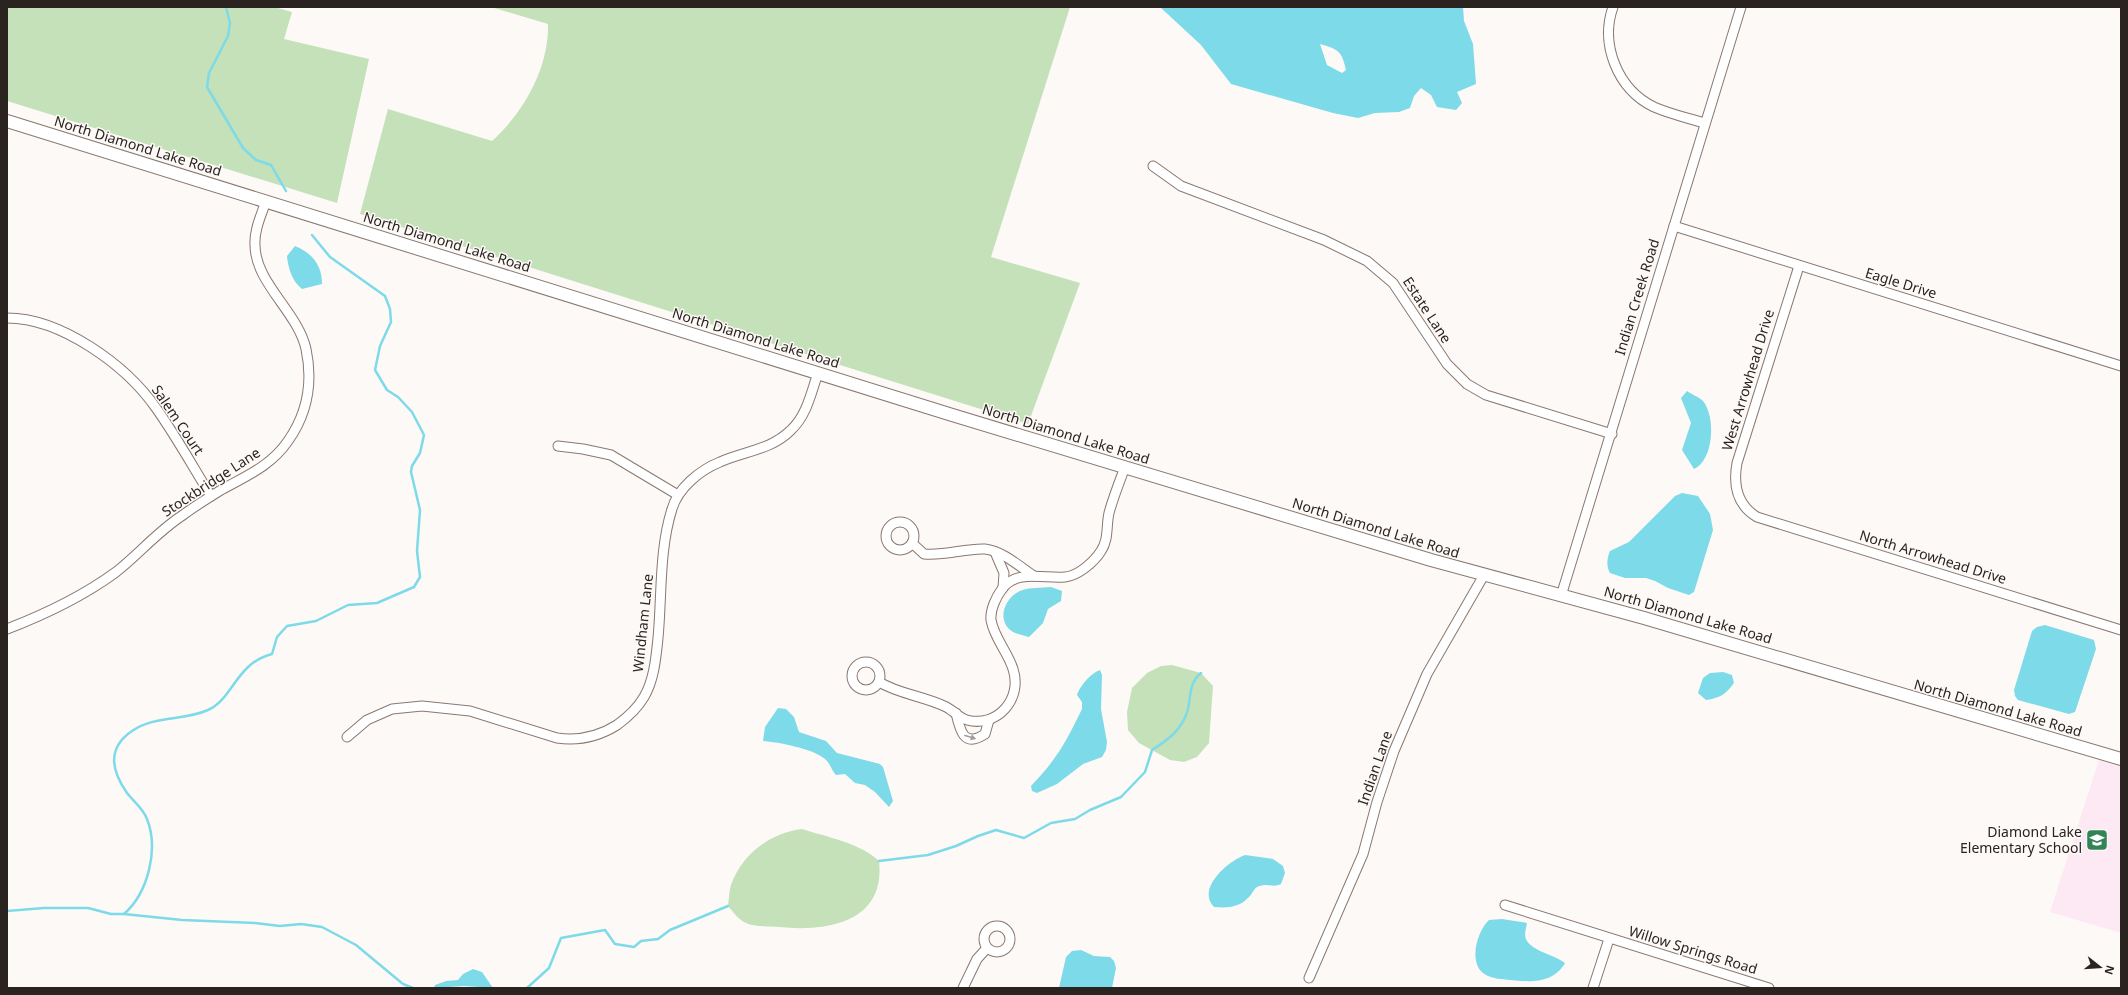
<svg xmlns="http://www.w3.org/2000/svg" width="2128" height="995" font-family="'Noto Sans',sans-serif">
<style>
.education{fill:#fce9f3}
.green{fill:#c4e1ba}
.water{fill:#7ddae8;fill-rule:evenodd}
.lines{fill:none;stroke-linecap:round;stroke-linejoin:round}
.stream{stroke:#7ddae8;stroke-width:2.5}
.minor-casing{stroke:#897870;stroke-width:11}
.tertiary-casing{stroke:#897870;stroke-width:14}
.minor{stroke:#fff;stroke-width:9}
.tertiary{stroke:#fff;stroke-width:12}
.oneway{fill:#9f9c9b}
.labels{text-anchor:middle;stroke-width:3;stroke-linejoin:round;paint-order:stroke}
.street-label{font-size:14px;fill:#2a2320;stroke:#fdf9f7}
.poi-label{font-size:14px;fill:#2a2320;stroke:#fdf9f7;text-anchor:end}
</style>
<rect width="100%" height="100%" fill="#fdf9f7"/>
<polygon class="education" points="2099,760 2121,767 2121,933 2050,912"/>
<g class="green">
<polygon points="7,7 274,7 292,12 284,39 369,59 337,203 7,101"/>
<path d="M 491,7 L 1070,7 L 991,257 L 1080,283 L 1028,424 L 360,214 L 388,109 L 492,141 C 524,112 549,68 548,24 Z"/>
<polygon points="1172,665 1201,673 1213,686 1209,743 1197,757 1184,762 1170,760 1139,743 1128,730 1127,712 1132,688 1147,673 1161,666"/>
<path d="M 802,829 C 827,837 860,843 879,861 C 886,923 826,932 779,927 C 769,926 754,927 746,923 C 738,919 734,913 728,906 C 729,899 729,891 731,885 C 742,854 770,833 802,829 Z"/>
</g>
<g class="water">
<path d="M 1160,7 L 1463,7 L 1464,21 L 1473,44 L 1476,84 L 1457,92 L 1462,103 L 1456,110 L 1437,107 L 1431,95 L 1421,88 L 1414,96 L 1410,108 L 1399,112 L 1375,113 L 1358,118 L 1333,113 L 1231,84 L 1201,45 ZM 1320,44 C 1338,49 1342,51 1346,70 L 1342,73 L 1327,65 Z"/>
<path d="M 295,246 C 312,253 322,265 322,284 L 302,289 C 292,281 288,268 287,256 Z"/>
<path d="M 1687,391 C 1691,394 1699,397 1703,401 C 1716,417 1714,460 1694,469 L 1682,450 L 1691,423 L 1681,398 Z"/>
<path d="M 1682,493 L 1698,496 L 1710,514 L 1713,530 L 1694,592 L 1689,595 L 1668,588 L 1655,581 L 1646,578 L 1625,578 L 1610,573 C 1606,566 1607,558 1610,551 L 1629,542 L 1675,496 Z"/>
<path d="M 1051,587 L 1062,591 L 1061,601 L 1048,609 L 1043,623 L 1029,637 C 1023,635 1014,634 1009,629 C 997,617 1006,597 1020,591 C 1029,587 1041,588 1051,587 Z"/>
<polygon points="2045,625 2094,640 2096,649 2075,712 2069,714 2018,700 2015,696 2014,690 2032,631 2037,627"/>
<path d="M 1100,670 L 1102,675 L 1101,709 L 1107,742 L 1106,750 L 1102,757 L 1083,764 L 1057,784 L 1037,793 L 1032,791 L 1031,786 C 1057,759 1066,742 1082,709 L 1082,702 L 1077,695 C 1080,686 1091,673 1100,670 Z"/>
<path d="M 1723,672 L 1732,675 L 1734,683 C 1726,694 1720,698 1706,700 L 1698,693 L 1703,678 L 1710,673 Z"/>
<path d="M 778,708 L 786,709 L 794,717 L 799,732 L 826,741 L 837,753 L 880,764 L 883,767 L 893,801 L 889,807 L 875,792 L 865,785 L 855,783 L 845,774 L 836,775 C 832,771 830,763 825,759 C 814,749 778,742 763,741 L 765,727 Z"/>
<path d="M 1245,855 L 1273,859 L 1283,866 L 1285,873 L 1281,884 C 1273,888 1267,883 1260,886 C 1254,887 1253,893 1249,897 C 1239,908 1227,908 1214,907 C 1196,889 1228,861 1245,855 Z"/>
<path d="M 1502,919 L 1527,923 C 1526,928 1524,935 1526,939 C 1531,951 1555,955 1565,963 C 1553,984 1530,982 1510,980 C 1502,979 1493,979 1486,975 C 1467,965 1477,931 1489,920 Z"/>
<polygon points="1081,950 1094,956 1110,957 1114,961 1116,968 1112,988 1059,988 1066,957 1072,951"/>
<polygon points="473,969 482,972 493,988 464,986 434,988 435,985 446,981 458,980 463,974"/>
</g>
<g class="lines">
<g class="stream">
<polyline points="226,7 230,23 228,36 209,73 207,87 243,148 256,160 271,165 286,191"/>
<path d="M 879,861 L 928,855 L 956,846 L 978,836 L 996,830 L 1024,838 L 1051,823 L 1075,819 L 1090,810 L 1121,797 L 1145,772 L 1152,750 C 1168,740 1183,729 1188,709 C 1191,695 1189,683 1201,673"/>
<polyline points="7,911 44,908 88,908 111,914 124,914 182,920 255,923 280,926 301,924 322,927 356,945 403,984 413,988"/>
<path d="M 124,914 C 148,893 159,849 147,819 C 143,808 134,802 127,793 C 111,770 107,748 132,731 C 155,715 184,721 208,710 C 233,699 236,663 272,654 L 277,637 L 287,626 L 316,621 L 348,605 L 377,603 L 414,587 L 420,577 L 417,551 L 420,510 L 411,472 L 412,466 L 420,453 L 424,435 L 412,412 L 398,397 L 387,390 L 375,370 L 380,346 L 391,322 L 390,309 L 385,296 L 330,257 L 312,235"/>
<polyline points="527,988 549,968 561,938 605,930 615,944 634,947 641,941 658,939 670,930 728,906"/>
</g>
<g class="minor-casing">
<g id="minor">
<path d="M 1613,7 C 1600,44 1617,89 1654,107 C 1670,114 1688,118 1704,123"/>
<polyline points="1153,166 1181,186 1324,240 1367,261 1393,283 1447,364 1467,384 1486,395 1612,434"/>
<polyline points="1674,226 2121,366"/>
<path d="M 1799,266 L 1737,463 C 1733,485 1737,505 1757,517 L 2121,630"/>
<path d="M 7,318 C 61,318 126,365 156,408 C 176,436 193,467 211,496"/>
<polyline points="558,446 583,449 611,455 678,495"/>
<circle cx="900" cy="536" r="14"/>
<path d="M 912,543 L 924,554 C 945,556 966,548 985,549 C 1003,551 1020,567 1034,576"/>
<polyline points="995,552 1004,573 1003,588"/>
<polyline points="1561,596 1741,7"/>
<path d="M 7,629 C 46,614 82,597 116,572 C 139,554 158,531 183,515 C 195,506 208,498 221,490 C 246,476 271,466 288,441 C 307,414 313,382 306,349 C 298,312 255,283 255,245 C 254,230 261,216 266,201"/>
<circle cx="866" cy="676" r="14"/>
<path d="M 879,682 C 899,694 923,696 944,706 C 952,709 959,718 967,720 C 997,728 1023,699 1013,669 C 1008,652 994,638 991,620 C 990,610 996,597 1002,589 C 1016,569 1045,579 1065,577 C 1078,576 1094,562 1101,551 C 1109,539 1106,526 1109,513 C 1113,498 1119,483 1125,467"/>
<path d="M 956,713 C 960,731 964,748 985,734 L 989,720"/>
<path d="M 347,737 L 367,720 L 392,709 L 422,706 L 470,711 L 557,738 C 578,741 598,737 617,725 C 628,717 637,709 644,697 C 654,680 656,658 658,638 C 662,596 659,550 672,509 C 678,488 700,470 720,462 C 745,451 771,450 791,430 C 807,415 811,393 818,373"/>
<polyline points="1505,905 1769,988"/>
<circle cx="997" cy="939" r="13"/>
<polyline points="1309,978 1363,854 1377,802 1394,751 1427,674 1484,575"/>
<polyline points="963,988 977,959 987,948"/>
<polyline points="1593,988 1609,939"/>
</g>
</g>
<g class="tertiary-casing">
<polyline id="tertiary" points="7,121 949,414 1431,560 1644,618 2121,759"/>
</g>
<use href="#minor" class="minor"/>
<use href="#tertiary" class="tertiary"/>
</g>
<defs><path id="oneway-solid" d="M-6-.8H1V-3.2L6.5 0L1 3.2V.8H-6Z"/></defs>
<use class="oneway" href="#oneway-solid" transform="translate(970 737) rotate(17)"/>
<defs>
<g id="school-square" transform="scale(1.15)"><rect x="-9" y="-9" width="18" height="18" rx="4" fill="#328456" stroke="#fdf9f7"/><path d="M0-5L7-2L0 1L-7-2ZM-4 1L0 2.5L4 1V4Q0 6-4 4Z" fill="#fff"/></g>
</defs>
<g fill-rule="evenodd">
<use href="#school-square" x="2097" y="840"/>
</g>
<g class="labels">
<g class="street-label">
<text transform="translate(138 146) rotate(17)" y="5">North Diamond Lake Road</text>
<text transform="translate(447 242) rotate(17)" y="5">North Diamond Lake Road</text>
<text transform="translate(1901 283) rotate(17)" y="5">Eagle Drive</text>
<text transform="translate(1637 297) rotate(-73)" y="5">Indian Creek Road</text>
<text transform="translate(1427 310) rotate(57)" y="5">Estate Lane</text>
<text transform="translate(756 338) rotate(17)" y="5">North Diamond Lake Road</text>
<text transform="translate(1748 380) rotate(-73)" y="5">West Arrowhead Drive</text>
<text transform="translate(178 420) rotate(56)" y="5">Salem Court</text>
<text transform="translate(1066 434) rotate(17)" y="5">North Diamond Lake Road</text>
<text transform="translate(211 482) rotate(-33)" y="5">Stockbridge Lane</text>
<text transform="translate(1376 528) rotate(17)" y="5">North Diamond Lake Road</text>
<text transform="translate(1933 557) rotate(17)" y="5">North Arrowhead Drive</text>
<text transform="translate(1688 615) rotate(16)" y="5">North Diamond Lake Road</text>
<text transform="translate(643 623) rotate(-84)" y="5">Windham Lane</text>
<text transform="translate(1998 708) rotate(16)" y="5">North Diamond Lake Road</text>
<text transform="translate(1375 768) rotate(-71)" y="5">Indian Lane</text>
<text transform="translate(1693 950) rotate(17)" y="5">Willow Springs Road</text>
</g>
<g class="poi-label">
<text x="2082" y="837">Diamond Lake<tspan x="2082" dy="16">Elementary School</tspan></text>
</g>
</g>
<rect width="2128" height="995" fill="none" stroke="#2a2320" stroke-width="16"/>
<g transform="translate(2100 967) rotate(107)" stroke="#fdf9f7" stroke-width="3" paint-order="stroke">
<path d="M0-3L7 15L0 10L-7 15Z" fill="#2a2320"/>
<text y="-6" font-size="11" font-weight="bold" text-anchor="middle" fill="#2a2320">N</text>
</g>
</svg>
